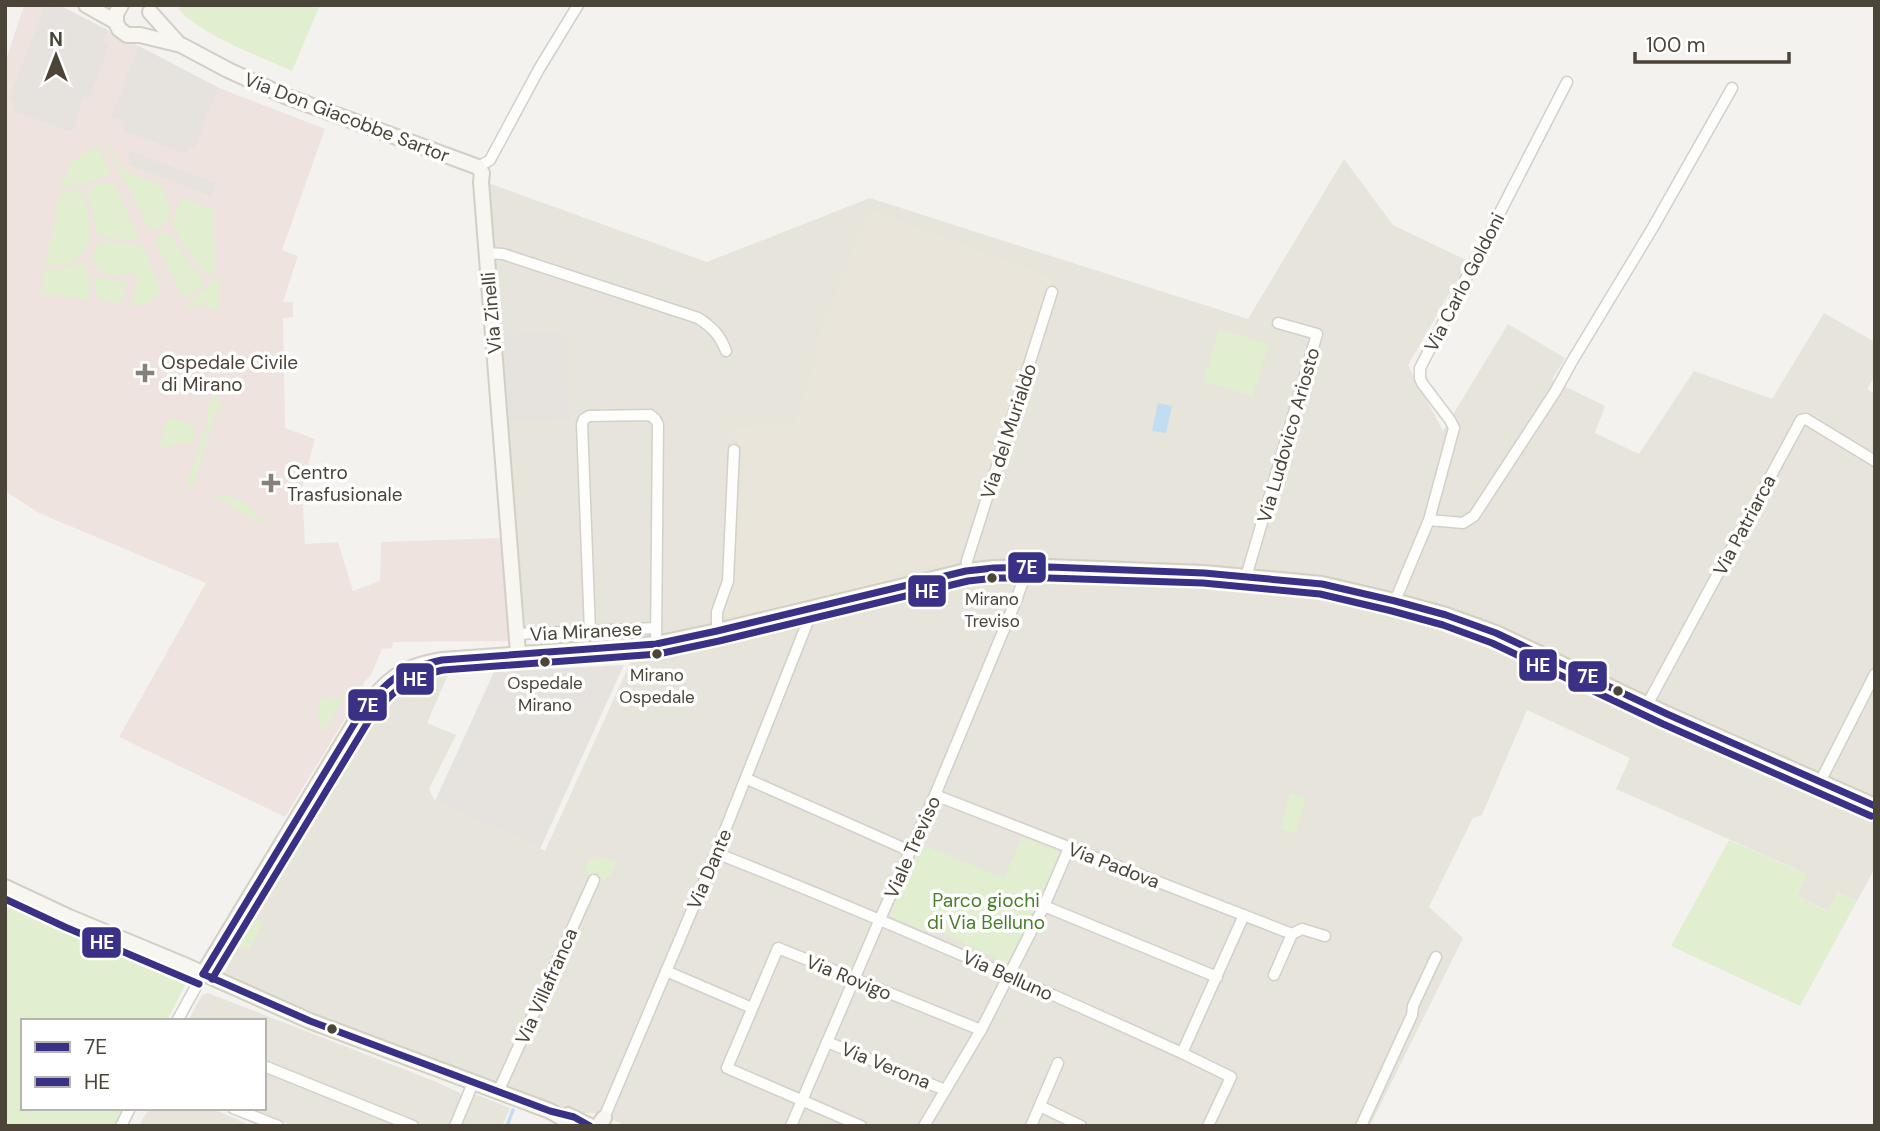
<svg xmlns="http://www.w3.org/2000/svg" width="1880" height="1131" font-family="'DM Sans',sans-serif">
<style>
.residential{fill:#e7e4dc}
.education{fill:#eae5da}
.medical{fill:#eee3df}
.green{fill:#e1eecf}
.parking{fill:#e6e3df}
.water{fill:#c0ddf1}
.lines{fill:none;stroke-linecap:round;stroke-linejoin:round}
.stream{stroke:#c0ddf1;stroke-width:3.5}
.street-casing{stroke:#d2d0cb;stroke-width:13}
.secondary-casing{stroke:#d3cfc5;stroke-width:18}
.street{stroke:#fdfdfc;stroke-width:10}
.secondary{stroke:#f7f6f1;stroke-width:14}
.bus-1-casing{stroke:#fff;stroke-width:12}
.bus-2-casing{stroke:#fff;stroke-width:12}
.bus-1{stroke:#393185;stroke-width:7}
.bus-2{stroke:#393185;stroke-width:7}
.poi-dot{fill:#868178;stroke:#fff;stroke-width:2.5}
.bus-dot{fill:#4b4439;stroke:#fff;stroke-width:2.5}
.labels{text-anchor:middle;stroke-width:7;stroke-linejoin:round;paint-order:stroke}
.bus-label{font-size:17px;fill:#4b4439;stroke:#fff}
.street-label{font-size:19px;fill:#4b4439;stroke:#fff}
.poi-label{font-size:19px;fill:#4b4439;stroke:#fff;text-anchor:start}
.park-label{font-size:19px;fill:#4a7f2a;stroke:#fff}
.line-badge{stroke:#fff;stroke-width:2.5}
.badge-label{font-size:19px;text-anchor:middle;font-weight:bold;fill:#fff}
</style>
<rect width="100%" height="100%" fill="#f4f2ee"/>
<g class="residential">
<polygon points="1344,159 1393,225 1468,261 1408,365 1443,431 1508,324 1565,358 1552,380 1605,406 1595,433 1639,454 1694,371 1772,399 1824,313 1875,342 1875,376 1867,389 1875,394 1875,868 1857,901 1838,893 1828,911 1797,896 1807,874 1616,789 1630,758 1527,710 1482,815 1473,818 1429,907 1463,938 1370,1126 628,1126 594,1113 579,1113 546,1102 333,1022 224,973 374,711 415,676 450,670 427,723 456,735 429,789 435,801 545,851 644,632 529,639 525,631 488,183 707,262 870,198 1248,319"/>
<polygon points="208,993 434,1081 462,1094 449,1126 426,1126 310,1082 264,1062 264,1021 188,1021 202,995"/>
<polygon points="264,1069 404,1126 294,1126 276,1119 251,1108 264,1108"/>
<polygon points="475,1094 510,1108 502,1126 461,1126"/>
<polygon points="149,1108 211,1108 251,1126 139,1126"/>
</g>
<polygon class="education" points="869,209 1052,278 960,557 897,573 894,579 725,621 721,616 732,579 743,448 743,445 730,444 730,427 793,425 817,358 812,353"/>
<polygon class="medical" points="24,5 59,5 219,88 325,129 282,250 298,256 283,302 293,302 293,317 283,318 285,428 315,439 302,487 305,544 338,542 353,591 380,581 381,542 502,538 509,641 393,642 392,648 382,649 371,675 364,682 362,691 285,817 119,737 206,583 39,513 5,491 5,63"/>
<g class="green">
<path d="M 176,5 L 320,5 L 292,71 C 262,57 192,32 176,5 Z"/>
<polygon points="105,143 108,143 122,170 163,186 166,200 170,203 169,216 161,227 150,230"/>
<polygon points="97,145 111,174 80,185 60,188 72,161"/>
<polygon points="100,183 114,183 139,238 129,240 100,236 97,234 87,192 90,187"/>
<path d="M 73,190 L 79,190 C 84,196 85,203 87,211 C 88,220 91,230 90,239 C 87,254 72,266 57,266 C 53,266 50,264 46,263 L 59,195 Z"/>
<path d="M 183,198 L 214,209 L 215,273 L 209,274 C 189,261 186,243 172,226 L 171,223 Z"/>
<polygon points="161,232 171,235 175,239 178,248 203,279 203,285 198,291 184,298 154,239"/>
<path d="M 103,241 L 142,244 L 162,292 L 145,306 L 131,305 L 138,277 L 137,275 L 128,273 C 102,285 78,255 103,241 Z"/>
<path d="M 78,264 L 85,265 C 89,276 92,289 88,300 L 40,294 L 45,268 L 56,270 Z"/>
<path d="M 95,277 L 124,282 C 128,291 124,296 120,303 L 98,300 L 94,282 Z"/>
<polygon points="212,280 219,280 220,311 199,305 189,308 186,303 205,290"/>
<polygon points="1219,329 1269,344 1253,396 1203,382"/>
<polygon points="213,392 222,406 217,411 192,488 186,486 208,419 205,417"/>
<polygon points="170,417 195,426 193,430 196,431 193,443 179,444 158,449 167,420"/>
<path d="M 221,494 C 245,501 248,502 263,523 L 262,525 L 218,498 L 215,495 Z"/>
<polygon points="343,697 328,726 322,729 319,728 317,699"/>
<polygon points="1290,793 1306,798 1296,833 1280,829"/>
<polygon points="1022,837 1061,853 1008,964 928,926 925,930 889,916 923,845 1004,878"/>
<polygon points="1729,840 1807,874 1797,896 1827,911 1838,893 1857,901 1800,1006 1671,946"/>
<polygon points="597,856 616,862 610,875 602,882 591,876 584,869 588,861"/>
<polygon points="5,901 186,983 167,1021 23,1021 23,1108 123,1108 114,1126 5,1126"/>
<polygon points="249,917 262,922 249,950 235,945"/>
</g>
<g class="parking">
<polygon points="45,5 59,5 108,30 103,42 109,45 90,98 83,96 73,130 70,132 14,111 16,104 9,100"/>
<polygon points="139,46 219,88 194,148 189,146 186,154 122,130 124,122 111,117"/>
<polygon points="130,151 216,183 211,196 129,165 127,161"/>
<polygon points="566,332 570,419 509,422 504,334"/>
<polygon points="624,665 540,849 435,801 494,672"/>
</g>
<polygon class="water" points="1158,403 1172,406 1166,433 1152,431"/>
<g class="lines">
<g class="stream">
<polyline points="5,897 189,977"/>
<polyline points="507,1126 513,1110"/>
</g>
<g class="street-casing">
<g id="street">
<polyline points="478,167 490,160 539,69 578,5"/>
<path d="M 486,253 L 503,254 L 698,318 C 712,327 720,335 726,351"/>
<polyline points="1429,520 1463,523 1474,516 1555,392 1571,363 1652,229 1732,88"/>
<polyline points="966,571 967,561 1052,292"/>
<polyline points="1246,577 1317,334 1278,323"/>
<polyline points="1395,601 1429,520 1454,428 1450,420 1422,383 1420,378 1420,368 1567,82"/>
<polyline points="590,631 582,424 584,419 589,416 650,415 655,419 658,424 656,644"/>
<polyline points="717,631 717,612 728,581 734,450"/>
<polyline points="517,634 656,628"/>
<polyline points="1647,705 1801,420 1806,419 1875,461"/>
<polyline points="747,779 910,851"/>
<polyline points="1820,782 1875,674"/>
<polyline points="935,795 1292,934 1274,975"/>
<path d="M 716,853 C 874,915 1028,983 1182,1053 L 1244,915"/>
<polyline points="1044,906 1217,977"/>
<polyline points="1292,934 1302,929 1325,936"/>
<polyline points="666,971 752,1008"/>
<polyline points="177,1021 203,974"/>
<polyline points="827,1042 945,1090"/>
<polyline points="1182,1053 1231,1077 1208,1126"/>
<polyline points="264,1066 413,1126"/>
<polyline points="498,1092 594,880"/>
<polyline points="1040,1106 1081,1126"/>
<polyline points="233,1108 278,1126"/>
<polyline points="604,1118 712,863 810,616 808,609"/>
<polyline points="121,1126 130,1108"/>
<polyline points="455,1126 473,1083"/>
<polyline points="791,1126 880,919 935,795 1017,598 1025,575 1024,567"/>
<polyline points="861,1126 727,1068 778,948 981,1030"/>
<polyline points="924,1126 981,1030 1044,906 1069,848"/>
<polyline points="1031,1126 1058,1063"/>
<polyline points="1361,1126 1412,1015 1413,1006 1436,957"/>
</g>
</g>
<g class="secondary-casing">
<g id="secondary">
<polyline points="86,5 116,22"/>
<polyline points="121,5 116,14 116,22 119,29 127,35 140,35 181,45 228,70 285,96 478,167 482,173 481,182 518,653"/>
<polyline points="150,12 177,42"/>
<polyline points="5,887 69,917 182,964 310,1021 550,1111 576,1126"/>
<path d="M 203,974 L 359,716 C 385,682 398,667 442,660 L 656,644 L 717,631 L 966,571 L 994,568 L 1049,567 L 1204,573 L 1322,584 L 1395,601 L 1446,615 L 1496,633 L 1667,714 L 1875,806"/>
<polyline points="568,1115 590,1126"/>
<polyline points="598,1126 604,1118"/>
</g>
</g>
<use href="#street" class="street"/>
<use href="#secondary" class="secondary"/>
<g class="bus-1-casing">
<g id="bus-1">
<path d="M 203,974 L 359,716 C 385,682 399,669 442,660 L 656,644 L 717,631 L 966,571 L 994,568 L 1049,567 L 1204,573 L 1322,584 L 1395,601 L 1446,615 L 1496,633 L 1667,714 L 1875,806"/>
<polyline points="203,974 310,1021 550,1111 574,1117 590,1126"/>
</g>
</g>
<g class="bus-2-casing">
<g id="bus-2">
<polyline points="5,899 65,927 199,984"/>
<path d="M 212,979 L 368,722 C 391,692 406,678 443,670 L 658,654 L 719,641 L 968,581 L 995,578 L 1049,578 L 1203,583 L 1320,594 L 1392,611 L 1443,625 L 1492,643 L 1663,724 L 1871,816"/>
</g>
</g>
<use href="#bus-1" class="bus-1"/>
<use href="#bus-2" class="bus-2"/>
</g>
<g class="poi-dot">
<path d="M141.5 362.5h7v7h7v7h-7v7h-7v-7h-7v-7h7z"/>
<path d="M267.5 472.5h7v7h7v7h-7v7h-7v-7h-7v-7h7z"/>
</g>
<g class="bus-dot">
<circle cx="992" cy="578" r="6"/>
<circle cx="657" cy="654" r="6"/>
<circle cx="545" cy="662" r="6"/>
<circle cx="1618" cy="691" r="6"/>
<circle cx="332" cy="1029" r="6"/>
</g>
<g class="labels">
<g class="bus-label">
<text x="992" y="605">Mirano<tspan x="992" dy="22">Treviso</tspan></text>
<text x="657" y="681">Mirano<tspan x="657" dy="22">Ospedale</tspan></text>
<text x="545" y="689">Ospedale<tspan x="545" dy="22">Mirano</tspan></text>
</g>
<g class="street-label">
<text transform="translate(347 117) rotate(21)" y="7">Via Don Giacobbe Sartor</text>
<text transform="translate(1464 282) rotate(-63)" y="7">Via Carlo Goldoni</text>
<text transform="translate(491 313) rotate(-95)" y="7">Via Zinelli</text>
<text transform="translate(1008 431) rotate(-72)" y="7">Via del Murialdo</text>
<text transform="translate(1288 435) rotate(-74)" y="7">Via Ludovico Ariosto</text>
<text transform="translate(1744 525) rotate(-62)" y="7">Via Patriarca</text>
<text transform="translate(586 631) rotate(-3)" y="7">Via Miranese</text>
<text transform="translate(912 847) rotate(-66)" y="7">Viale Treviso</text>
<text transform="translate(1114 865) rotate(21)" y="7">Via Padova</text>
<text transform="translate(709 869) rotate(-67)" y="7">Via Dante</text>
<text transform="translate(1008 975) rotate(24)" y="7">Via Belluno</text>
<text transform="translate(849 977) rotate(22)" y="7">Via Rovigo</text>
<text transform="translate(546 986) rotate(-66)" y="7">Via Villafranca</text>
<text transform="translate(886 1065) rotate(22)" y="7">Via Verona</text>
</g>
<g class="poi-label">
<text x="161" y="369">Ospedale Civile<tspan x="161" dy="22">di Mirano</tspan></text>
<text x="287" y="479">Centro<tspan x="287" dy="22">Trasfusionale</tspan></text>
</g>
<g class="park-label">
<text x="986" y="907">Parco giochi<tspan x="986" dy="22">di Via Belluno</tspan></text>
</g>
</g>
<g class="line-badge">
<rect x="1007" y="551" width="40" height="33" rx="7" fill="#393185"/>
<rect x="907" y="574" width="40" height="34" rx="7" fill="#393185"/>
<rect x="1518" y="648" width="40" height="34" rx="7" fill="#393185"/>
<rect x="1567" y="660" width="41" height="33" rx="7" fill="#393185"/>
<rect x="395" y="662" width="40" height="34" rx="7" fill="#393185"/>
<rect x="347" y="688" width="41" height="34" rx="7" fill="#393185"/>
<rect x="81" y="926" width="41" height="33" rx="7" fill="#393185"/>
</g>
<g class="badge-label">
<text x="1027" y="574">7E</text>
<text x="927" y="598">HE</text>
<text x="1538" y="672">HE</text>
<text x="1588" y="683">7E</text>
<text x="415" y="686">HE</text>
<text x="368" y="712">7E</text>
<text x="102" y="949">HE</text>
</g>
<rect width="1880" height="1131" fill="none" stroke="#4b4439" stroke-width="14"/>
<rect x="21" y="1019" width="245" height="91" fill="#ffffff" stroke="#b7b4b0" stroke-width="2"/>
<rect x="35" y="1042" width="35" height="10" fill="#393185" stroke="#b7b4b0" stroke-width="2"/>
<text x="84" y="1054" font-size="21" fill="#4b4439">7E</text>
<rect x="35" y="1077" width="35" height="10" fill="#393185" stroke="#b7b4b0" stroke-width="2"/>
<text x="84" y="1089" font-size="21" fill="#4b4439">HE</text>
<g transform="translate(56 56)" stroke="#ffffff" stroke-width="5" paint-order="stroke">
<path d="M0-5L12 26L0 18L-12 26Z" fill="#4b4439"/>
<text y="-10" font-size="19" font-weight="bold" text-anchor="middle" fill="#4b4439">N</text>
</g>
<path d="M1635 52v10h154v-10" fill="none" stroke="#4b4439" stroke-width="3.5"/>
<text x="1646" y="52" font-size="21" fill="#4b4439" stroke="#ffffff" stroke-width="5" paint-order="stroke">100 m</text>
</svg>
